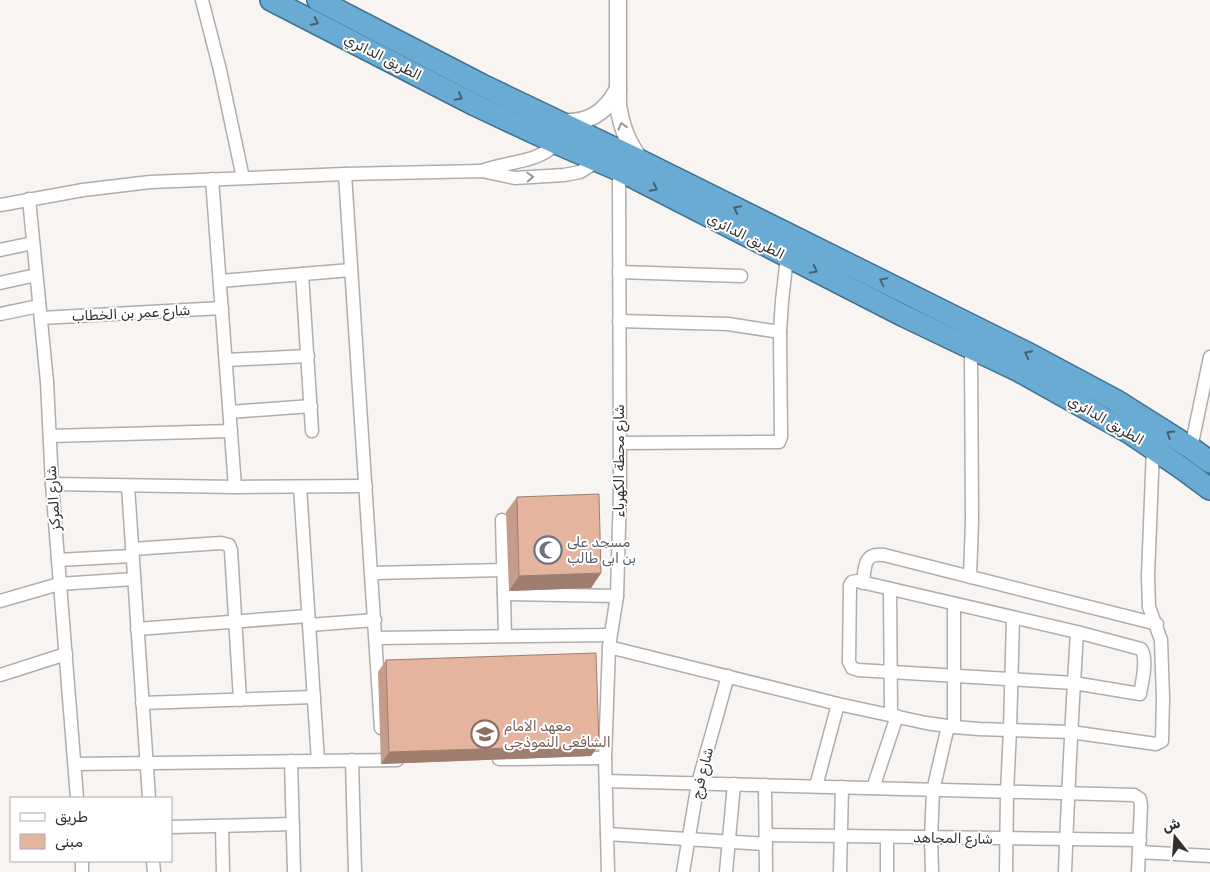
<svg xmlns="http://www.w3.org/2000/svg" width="1210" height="872" font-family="Rubik,'Noto Sans Arabic',sans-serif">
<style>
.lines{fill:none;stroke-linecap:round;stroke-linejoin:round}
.minor-casing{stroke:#b1adac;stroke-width:15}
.tertiary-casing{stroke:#b1adac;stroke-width:19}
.trunk-casing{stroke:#3d7293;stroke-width:24}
.minor{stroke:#fff;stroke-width:12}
.tertiary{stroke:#fff;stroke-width:16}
.trunk{stroke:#6aabd4;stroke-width:21}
.wall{fill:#c59b89}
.shaded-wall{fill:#a07e6f}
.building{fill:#e5b49f;stroke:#a07e6f}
.oneway{stroke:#486171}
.oneway2{stroke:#989897}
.labels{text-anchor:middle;stroke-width:4;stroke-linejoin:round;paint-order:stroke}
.street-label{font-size:14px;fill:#31302f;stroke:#fff}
.worship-label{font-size:14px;fill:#5b616d;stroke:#fff;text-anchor:start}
.education-label{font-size:14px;fill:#785e54;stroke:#fff;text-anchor:start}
</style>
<rect width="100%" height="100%" fill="#f7f4f2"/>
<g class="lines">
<g class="minor-casing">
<g id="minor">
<polyline points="202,0 220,70 243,178"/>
<path d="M 482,171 C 506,161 538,164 556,143"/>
<polyline points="345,174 381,728"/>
<polyline points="212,179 235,487"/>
<polyline points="29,199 47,382 52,484 77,798"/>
<polyline points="0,205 83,190 150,182 345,174 482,171 515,178 564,175 580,172 598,161"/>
<polyline points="0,250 33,243"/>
<polyline points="619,272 741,276"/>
<polyline points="302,274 312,431"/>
<polyline points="220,281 351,270"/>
<polyline points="0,283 36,275"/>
<polyline points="0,314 39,306"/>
<polyline points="41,318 222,308"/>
<polyline points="619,321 728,324 780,332"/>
<polyline points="226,360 308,356"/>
<polyline points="230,412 311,406"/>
<polyline points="50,436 231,431"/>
<polyline points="620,443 779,442 781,437 780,332 782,301 787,257"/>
<polyline points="1191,448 1210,357"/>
<polyline points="52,484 235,487 366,486"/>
<polyline points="128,486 149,798"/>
<polyline points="300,487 318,761"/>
<polyline points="502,520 505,636"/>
<polyline points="132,549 221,543 229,545 231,550 240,700"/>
<polyline points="58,560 132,556"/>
<polyline points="372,573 504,570"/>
<polyline points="970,577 972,521 971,349"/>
<path d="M 863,583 C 865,568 863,552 884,555 L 1157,624"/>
<polyline points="890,589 891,715"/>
<polyline points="504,594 617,596"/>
<polyline points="0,601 59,584 134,579"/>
<polyline points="954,604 954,727"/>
<polyline points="309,625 375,620"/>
<polyline points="137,629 308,616"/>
<polyline points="376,638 610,635"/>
<polyline points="609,647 838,704"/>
<polyline points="0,675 66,654"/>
<polyline points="142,703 314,697"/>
<polyline points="499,759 605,758"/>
<polyline points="352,760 355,872"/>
<polyline points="291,761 294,872"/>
<polyline points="75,764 397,760"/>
<polyline points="606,781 1134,795 1140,799 1141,806 1138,872"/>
<polyline points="765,785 766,872"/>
<polyline points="816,786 838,704 926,723 954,727 979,729 1071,732 1156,744 1162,741 1163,698 1161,640 1149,607 1148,576 1153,448"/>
<polyline points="873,788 897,716"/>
<polyline points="222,826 223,872"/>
<polyline points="171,827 293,824"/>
<polyline points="607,834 766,844"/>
<polyline points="766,835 1140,840"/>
<polyline points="887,837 887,872"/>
<polyline points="1139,852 1210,856"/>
<polyline points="82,861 82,872"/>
<polyline points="153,861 154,872"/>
<polyline points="608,872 605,758 609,647 617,596 620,492 619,170"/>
<polyline points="683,872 698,783 728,676"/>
<polyline points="726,872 734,784"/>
<polyline points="840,872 842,787"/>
<polyline points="932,872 931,838 933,791 948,726"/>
<polyline points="1006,872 1007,792 1010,730 1013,618"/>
<path d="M 1065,872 C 1068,792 1072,712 1077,632 L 1141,649 C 1148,658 1142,683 1140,694 L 1074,683 L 858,670 L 852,668 L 849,662 L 850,585 L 852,582 L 857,581 L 1077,632"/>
</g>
</g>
<g class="tertiary-casing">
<g id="tertiary">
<path d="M 618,0 L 618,104 C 621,127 628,143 641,161"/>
<path d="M 559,122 C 587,124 605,114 618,89"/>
</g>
</g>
<g class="trunk-casing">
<g id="trunk">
<polyline points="271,0 475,105 556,143 619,170 904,316 1019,371 1130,433 1183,469 1210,489"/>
<polyline points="318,0 482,85 641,161 1029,354 1115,400 1191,448 1210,462"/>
</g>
</g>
<use href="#minor" class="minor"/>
<use href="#tertiary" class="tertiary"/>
<use href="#trunk" class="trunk"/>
</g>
<g class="wall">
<polygon points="517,497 601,573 591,588 509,591 506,512"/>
<polygon points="386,660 599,745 591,756 381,764 378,672"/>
</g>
<g class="shaded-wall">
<polygon points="601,573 591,588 509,591 519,576"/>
<polygon points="599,745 591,756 381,764 389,752"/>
</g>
<g class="building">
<polygon points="599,494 601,573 519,576 517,497"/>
<polygon points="596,653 599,745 389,752 386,660"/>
</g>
<defs><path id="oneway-chevron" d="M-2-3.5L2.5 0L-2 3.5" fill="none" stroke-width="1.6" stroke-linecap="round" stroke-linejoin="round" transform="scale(1.25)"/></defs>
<g class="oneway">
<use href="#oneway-chevron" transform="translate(315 22) rotate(27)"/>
<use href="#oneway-chevron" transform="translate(459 97) rotate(28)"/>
<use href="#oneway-chevron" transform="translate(654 188) rotate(27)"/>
<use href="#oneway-chevron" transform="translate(737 209) rotate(-153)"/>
<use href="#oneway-chevron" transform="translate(814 270) rotate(27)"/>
<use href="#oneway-chevron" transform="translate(883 281) rotate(-154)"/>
<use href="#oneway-chevron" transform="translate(1028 354) rotate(-153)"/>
<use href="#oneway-chevron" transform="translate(1170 434) rotate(-148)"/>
</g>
<g class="oneway2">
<use href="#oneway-chevron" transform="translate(622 126) rotate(-107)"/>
<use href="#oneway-chevron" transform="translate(530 177) rotate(-3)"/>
</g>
<defs>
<g id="mosque-ring" transform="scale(1.4375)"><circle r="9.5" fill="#fff" stroke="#6b7280" stroke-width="1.5"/><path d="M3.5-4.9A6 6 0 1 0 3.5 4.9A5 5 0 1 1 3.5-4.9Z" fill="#6b7280"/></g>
<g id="school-ring" transform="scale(1.4375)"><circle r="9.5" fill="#fff" stroke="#8d6e63" stroke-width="1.5"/><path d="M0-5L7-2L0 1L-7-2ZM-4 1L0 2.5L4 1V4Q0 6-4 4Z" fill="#8d6e63"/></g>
</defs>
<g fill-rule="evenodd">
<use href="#mosque-ring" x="548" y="550"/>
<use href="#school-ring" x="485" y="734"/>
</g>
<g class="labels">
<g class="street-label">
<text transform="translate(383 57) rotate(27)" y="5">الطريق الدائري</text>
<text transform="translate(746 236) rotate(27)" y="5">الطريق الدائري</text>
<text transform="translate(131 313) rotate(-3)" y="5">شارع عمر بن الخطاب</text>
<text transform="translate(1106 420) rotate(30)" y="5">الطريق الدائري</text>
<text transform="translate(619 461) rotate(-90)" y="5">شارع محطة الكهرباء</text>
<text transform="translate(53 498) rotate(-94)" y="5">شارع المركز</text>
<text transform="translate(702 773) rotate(-76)" y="5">شارع فرج</text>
<text transform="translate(953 838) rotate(1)" y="5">شارع المجاهد</text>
</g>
<g class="worship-label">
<text x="567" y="547">مسجد على<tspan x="567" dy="16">بن ابى طالب</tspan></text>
</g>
<g class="education-label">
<text x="504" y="731">معهد الامام<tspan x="504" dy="16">الشافعى النموذجى</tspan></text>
</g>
</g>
<rect x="10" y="797" width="162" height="65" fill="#ffffff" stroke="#adacac"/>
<rect x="20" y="813" width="25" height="8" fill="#ffffff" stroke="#adacac"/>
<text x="55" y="822" font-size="15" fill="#31302f">طريق</text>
<rect x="20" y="834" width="25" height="15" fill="#e5b49f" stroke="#adacac"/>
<text x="55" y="847" font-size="15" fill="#31302f">مبنى</text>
<g transform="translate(1175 837) rotate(343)" stroke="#ffffff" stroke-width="4" paint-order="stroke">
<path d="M0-4L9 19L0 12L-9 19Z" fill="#31302f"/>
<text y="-8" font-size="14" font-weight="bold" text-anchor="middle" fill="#31302f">ش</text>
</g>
</svg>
